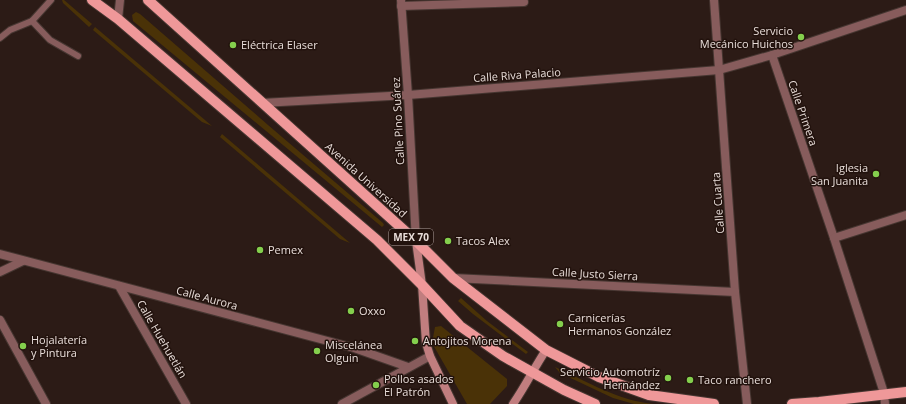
<svg xmlns="http://www.w3.org/2000/svg" width="906" height="404" font-family="'Open Sans',sans-serif">
<style>
.green{fill:#4a3207}
.lines{fill:none;stroke-linecap:round;stroke-linejoin:round}
.lane-casing{stroke:#463631;stroke-width:8}
.street-casing{stroke:#463631;stroke-width:10}
.secondary-casing{stroke:#463631;stroke-width:10}
.primary-casing{stroke:#463631;stroke-width:12}
.lane{stroke:#875c5c;stroke-width:6}
.street{stroke:#875c5c;stroke-width:8}
.secondary{stroke:#c17e7f;stroke-width:8}
.primary{stroke:#ef9899;stroke-width:10}
.poi-dot{fill:#84cf4d;stroke:#22120d;stroke-width:1.5}
.labels{text-anchor:middle;stroke-width:3;stroke-linejoin:round;paint-order:stroke}
.shield{fill:#22120d;stroke:#ada09c;stroke-width:1}
.shield-label{font-size:10px;font-weight:bold;fill:#e8ddd9}
.poi-label{font-size:11px;fill:#e8ddd9;stroke:#22120d;text-anchor:start}
.street-label{font-size:11px;fill:#e8ddd9;stroke:#22120d}
</style>
<rect width="100%" height="100%" fill="#2c1b16"/>
<g class="green">
<polygon points="62,0 64,0 92,24 89,27 63,3"/>
<polygon points="136,12 140,14 268,125 383,223 384,225 382,227 150,35 133,21 132,15"/>
<polygon points="95,27 212,126 202,122 93,30"/>
<polygon points="222,134 350,243 340,239 220,137"/>
<polygon points="461,298 487,321 528,352 526,354 473,314 458,301"/>
<polygon points="441,326 507,379 507,386 490,404 467,404 432,343 435,327"/>
<path d="M 555,367 C 586,381 619,401 654,404 L 634,404 L 613,398 L 560,373 Z"/>
</g>
<g class="lines">
<g class="lane-casing">
<g id="lane">
<polyline points="32,21 50,40 78,56"/>
<polyline points="0,38 10,30 32,21 51,0"/>
</g>
</g>
<g class="street-casing">
<g id="street">
<polyline points="401,0 408,95 416,241"/>
<polyline points="714,0 735,292 747,404"/>
<polyline points="401,6 524,2"/>
<polyline points="118,19 120,0"/>
<polyline points="772,55 834,238 884,393 885,404"/>
<polyline points="262,103 408,95 719,70 772,55 906,10"/>
<polyline points="834,238 906,215"/>
<polyline points="0,254 354,348 408,367"/>
<polyline points="0,272 23,261"/>
<polyline points="453,278 735,292"/>
<polyline points="119,286 186,404"/>
<polyline points="0,320 46,404"/>
<polyline points="342,404 430,356"/>
</g>
</g>
<g class="secondary-casing">
<g id="secondary">
<polyline points="416,241 422,285 426,343 430,356 453,404"/>
<path d="M 513,404 C 525,387 534,368 546,350"/>
</g>
</g>
<g class="primary-casing">
<g id="primary">
<polyline points="92,0 118,19 377,240 422,285 460,326 503,356 564,390 595,404"/>
<polyline points="148,0 416,241 453,278 546,350 599,377 649,395 714,404"/>
<polyline points="792,404 819,402 906,392"/>
</g>
</g>
<use href="#lane" class="lane"/>
<use href="#street" class="street"/>
<use href="#secondary" class="secondary"/>
<use href="#primary" class="primary"/>
</g>
<g class="poi-dot">
<circle cx="801" cy="37" r="4"/>
<circle cx="233" cy="45" r="4"/>
<circle cx="876" cy="174" r="4"/>
<circle cx="448" cy="241" r="4"/>
<circle cx="260" cy="250" r="4"/>
<circle cx="351" cy="311" r="4"/>
<circle cx="560" cy="324" r="4"/>
<circle cx="415" cy="341" r="4"/>
<circle cx="23" cy="346" r="4"/>
<circle cx="317" cy="351" r="4"/>
<circle cx="668" cy="378" r="4"/>
<circle cx="690" cy="380" r="4"/>
<circle cx="376" cy="385" r="4"/>
</g>
<g class="labels">
<rect class="shield" x="389" y="229" width="44" height="16" rx="3"/>
<g class="shield-label">
<text x="411" y="241">MEX 70</text>
</g>
<g class="poi-label">
<text x="793" y="35" text-anchor="end">Servicio<tspan x="793" dy="13">Mecánico Huichos</tspan></text>
<text x="241" y="49">Eléctrica Elaser</text>
<text x="868" y="172" text-anchor="end">Iglesia<tspan x="868" dy="13">San Juanita</tspan></text>
<text x="456" y="245">Tacos Alex</text>
<text x="268" y="254">Pemex</text>
<text x="359" y="315">Oxxo</text>
<text x="568" y="322">Carnicerías<tspan x="568" dy="13">Hermanos González</tspan></text>
<text x="31" y="344">Hojalatería<tspan x="31" dy="13">y Pintura</tspan></text>
<text x="423" y="345">Antojitos Morena</text>
<text x="325" y="349">Miscelánea<tspan x="325" dy="13">Olguin</tspan></text>
<text x="660" y="376" text-anchor="end">Servicio Automotríz<tspan x="660" dy="13">Hernández</tspan></text>
<text x="384" y="383">Pollos asados<tspan x="384" dy="13">El Patrón</tspan></text>
<text x="698" y="384">Taco ranchero</text>
</g>
<g class="street-label">
<text transform="translate(517 75) rotate(-4)" y="4">Calle Riva Palacio</text>
<text transform="translate(803 113) rotate(71)" y="4">Calle Primera</text>
<text transform="translate(398 121) rotate(-93)" y="4">Calle Pino Suárez</text>
<text transform="translate(366 180) rotate(42)" y="4">Avenida Universidad</text>
<text transform="translate(718 203) rotate(-94)" y="4">Calle Cuarta</text>
<text transform="translate(595 274) rotate(3)" y="4">Calle Justo Sierra</text>
<text transform="translate(207 298) rotate(15)" y="4">Calle Aurora</text>
<text transform="translate(162 339) rotate(60)" y="4">Calle Huehuetlán</text>
</g>
</g>
</svg>
